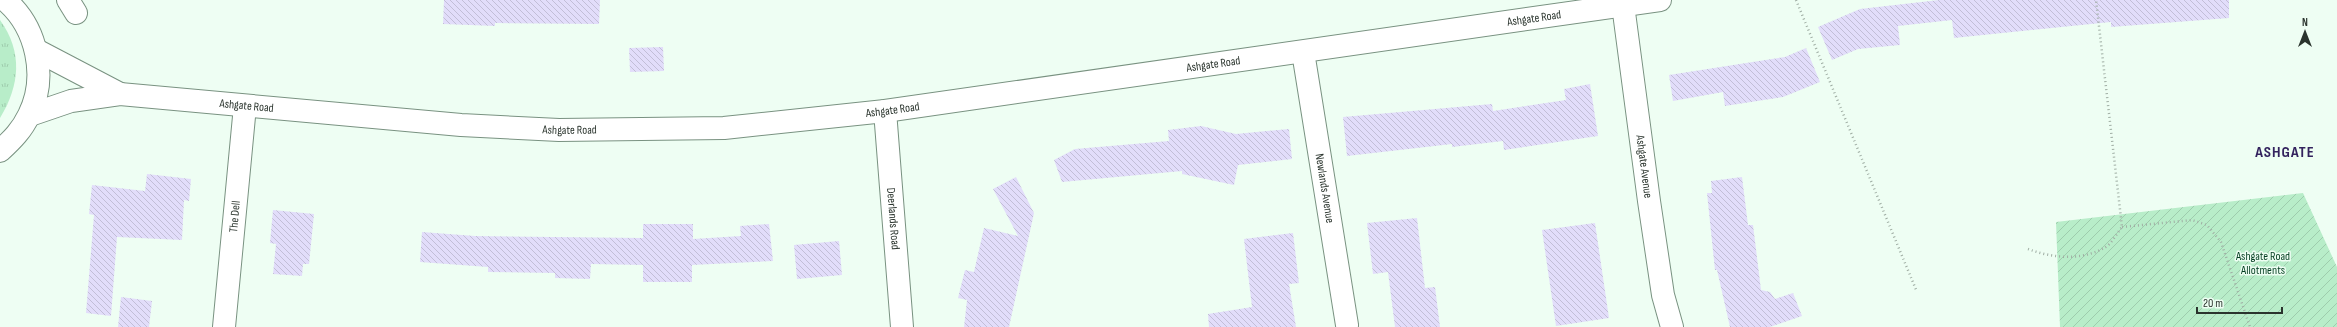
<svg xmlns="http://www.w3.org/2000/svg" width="2337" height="327" font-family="'Sofia Sans Condensed',sans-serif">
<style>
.grass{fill:url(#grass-tufts)}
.garden{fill:url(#garden-furrows)}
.building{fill:url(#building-back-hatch)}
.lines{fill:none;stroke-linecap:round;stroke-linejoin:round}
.minor-casing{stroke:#799281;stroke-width:24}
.major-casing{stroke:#799281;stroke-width:24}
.path{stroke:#a0aea4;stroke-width:2.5;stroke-dasharray:1 3;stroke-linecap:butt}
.minor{stroke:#fff;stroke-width:22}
.major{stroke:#fff;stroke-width:22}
.labels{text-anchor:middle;stroke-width:3;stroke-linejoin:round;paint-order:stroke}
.street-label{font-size:12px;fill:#2a342d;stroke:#eefef3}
.park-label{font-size:12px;fill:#043f21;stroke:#eefef3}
.district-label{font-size:16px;font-weight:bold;letter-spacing:1px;fill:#33235e;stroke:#eefef3}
</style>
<defs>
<pattern id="grass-tufts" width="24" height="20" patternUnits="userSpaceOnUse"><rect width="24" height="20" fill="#b8edc9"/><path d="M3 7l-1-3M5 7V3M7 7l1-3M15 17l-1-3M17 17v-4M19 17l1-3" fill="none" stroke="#9eccad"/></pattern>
<pattern id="garden-furrows" width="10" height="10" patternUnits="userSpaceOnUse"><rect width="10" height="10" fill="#b8edc9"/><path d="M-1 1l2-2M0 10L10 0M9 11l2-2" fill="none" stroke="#9eccad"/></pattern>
<pattern id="building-back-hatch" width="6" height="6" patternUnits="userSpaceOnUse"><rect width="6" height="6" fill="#e2ddfa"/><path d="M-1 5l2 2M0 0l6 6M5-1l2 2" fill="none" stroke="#c2bed7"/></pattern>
</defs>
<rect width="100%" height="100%" fill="#eefef3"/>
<path class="grass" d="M 0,20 C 23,52 20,85 0,118 Z"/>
<polygon class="garden" points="2303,193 2337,267 2337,327 2060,327 2056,222"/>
<g class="building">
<polygon points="444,0 600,0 599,24 495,23 495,26 443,24"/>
<polygon points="1939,0 2229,0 2229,18 2111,27 2111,22 1954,38 1952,20 1898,26 1900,45 1858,49 1832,60 1818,27 1860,9"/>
<polygon points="663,47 664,71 630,72 629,48"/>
<polygon points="1806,48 1820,82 1783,97 1725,106 1723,92 1673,101 1669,75 1785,57"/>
<polygon points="1590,84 1598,136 1504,150 1503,141 1452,147 1452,144 1347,156 1343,117 1492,104 1493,111 1566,100 1564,89"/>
<polygon points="1201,126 1236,134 1289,129 1292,159 1238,165 1234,185 1182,174 1182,171 1062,182 1054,160 1075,149 1169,141 1168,130"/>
<polygon points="147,174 191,179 189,201 184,200 182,240 117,237 111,316 86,313 94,215 89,214 92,185 145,191"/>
<polygon points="1016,177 1034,213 1009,327 964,327 967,300 958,298 965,270 974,272 984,228 1018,236 993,189"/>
<polygon points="1742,177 1748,225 1753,225 1761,290 1770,292 1775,299 1793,293 1802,316 1770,327 1730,327 1717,270 1715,270 1707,193 1712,193 1711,181"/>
<polygon points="273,210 314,214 309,264 303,264 302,276 273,274 276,244 270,243"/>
<polygon points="1417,218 1425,288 1435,287 1440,327 1395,327 1388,272 1373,274 1367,223"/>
<polygon points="1595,223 1609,318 1556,326 1542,230"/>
<polygon points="643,224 693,224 693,239 741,236 740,226 769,224 773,261 692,265 692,282 643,282 643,265 591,264 590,279 555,278 555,273 488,272 488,267 420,262 422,232 475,236 643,238"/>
<polygon points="1293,233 1299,283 1289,284 1296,327 1209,327 1208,314 1252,307 1244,239"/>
<polygon points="839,241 842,275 797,279 794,245"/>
<polygon points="121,297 152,301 149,327 118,327"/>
</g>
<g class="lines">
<g class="minor-casing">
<g id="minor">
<polyline points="68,0 76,13"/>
<path id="s1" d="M 1623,5 L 1649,201 L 1663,295 L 1672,327"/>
<polyline points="36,50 120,94"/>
<path id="s2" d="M 1303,52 L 1347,325"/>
<path id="s3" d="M 885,111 L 902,327"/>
<path id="s4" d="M 30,115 L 71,101 L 120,94 L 461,125 L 559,130 L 724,128 L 885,111 L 1660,0"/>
<path id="s5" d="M 224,327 L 245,106"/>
</g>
</g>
<g class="major-casing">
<path id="major" d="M 0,151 C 12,140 22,130 29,115 C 48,77 37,27 5,0"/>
</g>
<g class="path">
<polyline points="1796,0 1917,292"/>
<polyline points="2122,227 2192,220 2207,225 2221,242 2250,327"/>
<path d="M 2028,249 C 2052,258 2081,261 2104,248 C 2111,245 2117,233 2122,227 L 2096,0"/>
</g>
<use href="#minor" class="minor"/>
<use href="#major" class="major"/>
</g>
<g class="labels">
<g class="street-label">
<text dy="4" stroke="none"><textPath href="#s4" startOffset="1516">Ashgate Road</textPath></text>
<text dy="4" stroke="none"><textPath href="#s4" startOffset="1192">Ashgate Road</textPath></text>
<text dy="4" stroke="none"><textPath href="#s4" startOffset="220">Ashgate Road</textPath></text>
<text dy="4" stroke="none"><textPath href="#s4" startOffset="868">Ashgate Road</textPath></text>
<text dy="4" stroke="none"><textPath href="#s4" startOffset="544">Ashgate Road</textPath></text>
<text dy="4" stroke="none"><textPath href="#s1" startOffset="163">Ashgate Avenue</textPath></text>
<text dy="4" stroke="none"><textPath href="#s2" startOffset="138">Newlands Avenue</textPath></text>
<text dy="4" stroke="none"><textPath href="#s5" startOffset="111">The Dell</textPath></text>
<text dy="4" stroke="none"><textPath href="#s3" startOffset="108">Deerlands Road</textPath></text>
</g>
<g class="park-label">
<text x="2263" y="260">Ashgate Road<tspan x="2263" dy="14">Allotments</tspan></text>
</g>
<g class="district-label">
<text x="2285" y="157">ASHGATE</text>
</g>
</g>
<g transform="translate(2305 32)" stroke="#eefef3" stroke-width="3" paint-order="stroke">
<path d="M0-3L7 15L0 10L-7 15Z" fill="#2a342d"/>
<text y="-6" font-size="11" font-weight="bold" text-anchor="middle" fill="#2a342d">N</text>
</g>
<path d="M2197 307v6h85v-6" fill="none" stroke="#2a342d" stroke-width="2"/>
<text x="2203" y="307" font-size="12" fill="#2a342d" stroke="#eefef3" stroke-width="3" paint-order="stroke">20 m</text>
</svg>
